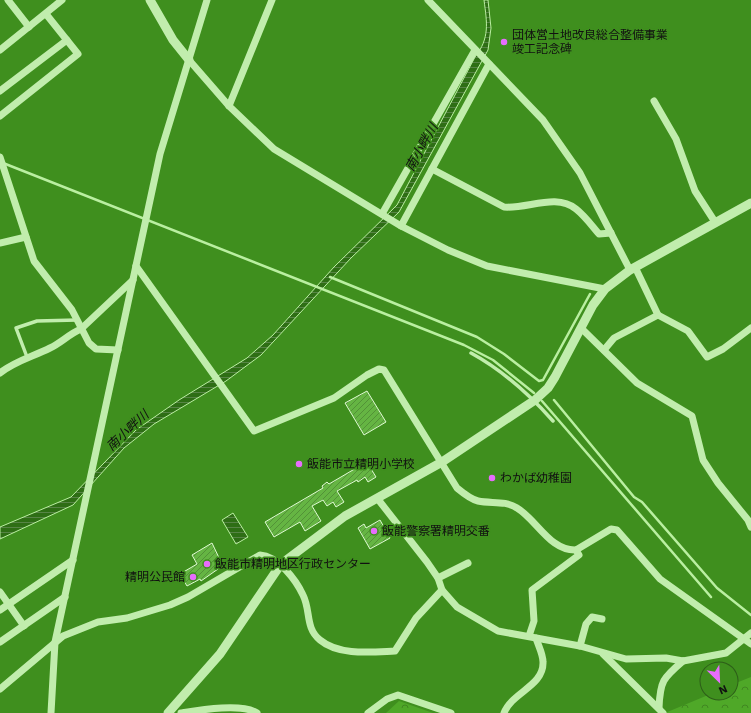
<svg xmlns="http://www.w3.org/2000/svg" width="751" height="713" font-family="'Work Sans','Noto Sans JP',sans-serif">
<style>
.forest{fill:url(#forest-crowns)}
.water{fill:url(#water-rules);stroke:#baefa1}
.lines{fill:none;stroke-linecap:round;stroke-linejoin:round}
.stream{stroke:#baefa1;stroke-width:2.5}
.building{fill:url(#building-hatch);stroke:#dff9d3}
.service{stroke:#c1edad;stroke-width:3.5}
.minor{stroke:#c1edad;stroke-width:7}
.tertiary{stroke:#c1edad;stroke-width:9}
.poi-dot{fill:#e76dfc;stroke:#3f8f1e;stroke-width:1.5}
.labels{text-anchor:middle;stroke-width:3;stroke-linejoin:round;paint-order:stroke}
.poi-label{font-size:12px;fill:#111;stroke:#3f8f1e;text-anchor:start}
.water-label{font-size:13px;font-style:italic;fill:#111;stroke:#3f8f1e}
</style>
<defs>
<pattern id="forest-crowns" width="20" height="18" patternUnits="userSpaceOnUse"><rect width="20" height="18" fill="#4fa828"/><path d="M2 6a3 3 0 1 1 6 0M12 15a3 3 0 1 1 6 0" fill="none" stroke="#408721"/></pattern>
<pattern id="water-rules" width="6" height="5" patternUnits="userSpaceOnUse"><rect width="6" height="5" fill="#2e6e15"/><path d="M0 2.5h6" fill="none" stroke="#578446"/></pattern>
<pattern id="building-hatch" width="6" height="6" patternUnits="userSpaceOnUse"><rect width="6" height="6" fill="#65b543"/><path d="M-1 1l2-2M0 6l6-6M5 7l2-2" fill="none" stroke="#529237"/></pattern>
</defs>
<rect width="100%" height="100%" fill="#3f8f1e"/>
<g class="forest">
<polygon points="751,677 751,713 665,713 713,693 731,693 731,685"/>
<polygon points="399,701 433,713 386,713"/>
</g>
<g class="water">
<path d="M 484,0 L 488,0 L 491,28 L 488,50 L 399,212 L 351,258 L 261,355 L 226,381 L 154,424 L 124,448 L 73,505 L 0,539 L 0,527 L 71,497 L 136,430 L 179,400 L 247,358 L 273,335 L 334,267 L 397,205 L 475,57 C 490,38 487,23 484,0 Z"/>
<polygon points="233,513 248,537 236,544 222,520"/>
</g>
<g class="lines">
<g class="stream">
<polyline points="3,163 464,345 493,360 534,393"/>
<polyline points="330,277 477,337 504,354 539,381 543,380 590,294"/>
<polyline points="554,400 634,497 642,502 717,588 751,615"/>
<polyline points="542,401 711,597"/>
</g>
</g>
<g class="building">
<polygon points="367,391 386,422 364,435 345,403"/>
<polygon points="365,459 376,477 368,482 365,477 358,482 357,480 337,491 344,502 336,507 333,502 327,506 323,500 312,506 321,521 305,531 300,522 274,537 265,522 323,488 322,486 327,482 329,484 358,467 356,465"/>
<polygon points="380,520 390,538 370,549 358,528 364,524 366,528"/>
<polygon points="212,543 221,562 216,565 218,569 201,581 200,579 187,586 180,574 197,564 192,555"/>
</g>
<g class="lines">
<g class="service">
<path d="M 471,353 C 504,371 529,394 553,421"/>
<polyline points="27,357 16,328 37,321 77,320"/>
</g>
<g class="minor">
<polyline points="8,0 29,27"/>
<polyline points="428,0 543,120 580,173 630,270"/>
<polyline points="0,50 62,0"/>
<polyline points="189,60 229,106 274,149 401,226 448,250 487,266 605,289"/>
<polyline points="0,91 67,40"/>
<polyline points="654,101 676,139 695,191 715,222"/>
<polyline points="229,106 272,0"/>
<polyline points="0,116 78,54 46,14"/>
<polyline points="0,157 34,261 72,310 89,343 96,349 118,350"/>
<path d="M 432,169 L 504,207 C 528,209 556,193 576,209 C 585,216 592,226 599,234 L 611,233"/>
<polyline points="382,214 475,50"/>
<polyline points="401,226 489,64"/>
<polyline points="0,243 26,237"/>
<path d="M 136,266 L 254,431 L 334,398 L 367,375 L 379,369 L 384,370 L 457,488 C 463,493 470,499 478,501 C 491,504 505,500 517,508 C 537,520 550,551 576,550 L 611,529 L 617,530 L 660,579 L 751,644"/>
<polyline points="635,267 658,315 688,331 707,357 723,349 751,328"/>
<polyline points="581,328 637,383 692,416 703,460 718,483 748,520 751,527"/>
<polyline points="604,350 614,338 658,315"/>
<path d="M 0,373 C 15,361 32,357 50,348 C 61,343 69,334 81,329 L 133,280"/>
<polyline points="377,498 427,562 438,578 442,590 457,607 498,631 580,646 626,659 666,658 683,661 726,653 751,633"/>
<polyline points="438,578 468,563"/>
<polyline points="0,592 24,626"/>
<polyline points="0,610 73,560"/>
<polyline points="529,636 534,621 532,590 579,555 576,550"/>
<polyline points="0,642 65,597"/>
<polyline points="580,646 586,624 592,617 602,619"/>
<polyline points="603,654 663,713"/>
<path d="M 0,689 L 63,636 L 98,622 L 127,618 L 170,605 L 188,597 L 260,555 C 278,556 296,580 303,595 C 311,611 305,628 320,640 C 339,656 372,652 395,651 L 416,618 L 442,590"/>
<path d="M 659,708 C 660,681 663,678 683,661"/>
<polyline points="51,713 55,642 160,154 207,0"/>
<path d="M 181,713 C 200,710 242,703 257,713"/>
<polyline points="368,713 387,699 398,695 451,713"/>
<path d="M 504,713 C 512,692 544,686 543,662 C 543,654 538,645 536,638"/>
</g>
<g class="tertiary">
<polyline points="150,0 173,40 189,60"/>
<polyline points="168,713 220,654 281,564 345,516 442,462 535,400 548,388 555,377 593,305 605,289 630,270 751,203"/>
</g>
</g>
<g class="poi-dot">
<circle cx="504" cy="42" r="4"/>
<circle cx="299" cy="464" r="4"/>
<circle cx="492" cy="478" r="4"/>
<circle cx="374" cy="531" r="4"/>
<circle cx="207" cy="564" r="4"/>
<circle cx="193" cy="577" r="4"/>
</g>
<g class="labels">
<g class="poi-label">
<text x="512" y="39">団体営土地改良総合整備事業<tspan x="512" dy="14">竣工記念碑</tspan></text>
<text x="307" y="468">飯能市立精明小学校</text>
<text x="500" y="482">わかば幼稚園</text>
<text x="382" y="535">飯能警察署精明交番</text>
<text x="215" y="568">飯能市精明地区行政センター</text>
<text x="185" y="581" text-anchor="end">精明公民館</text>
</g>
<g class="water-label">
<text transform="translate(421 147) rotate(-61)" y="5">南小畔川</text>
<text transform="translate(127 430) rotate(-43)" y="5">南小畔川</text>
</g>
</g>
<g transform="translate(719 681) rotate(156)"><circle r="19" fill="#3f8f1e" stroke="#2d5d19"/>
<path d="M0-3L7 15L0 10L-7 15Z" fill="#e76dfc"/>
<text y="-6" font-size="11" font-weight="bold" text-anchor="middle" fill="#111111">N</text>
</g>
</svg>
